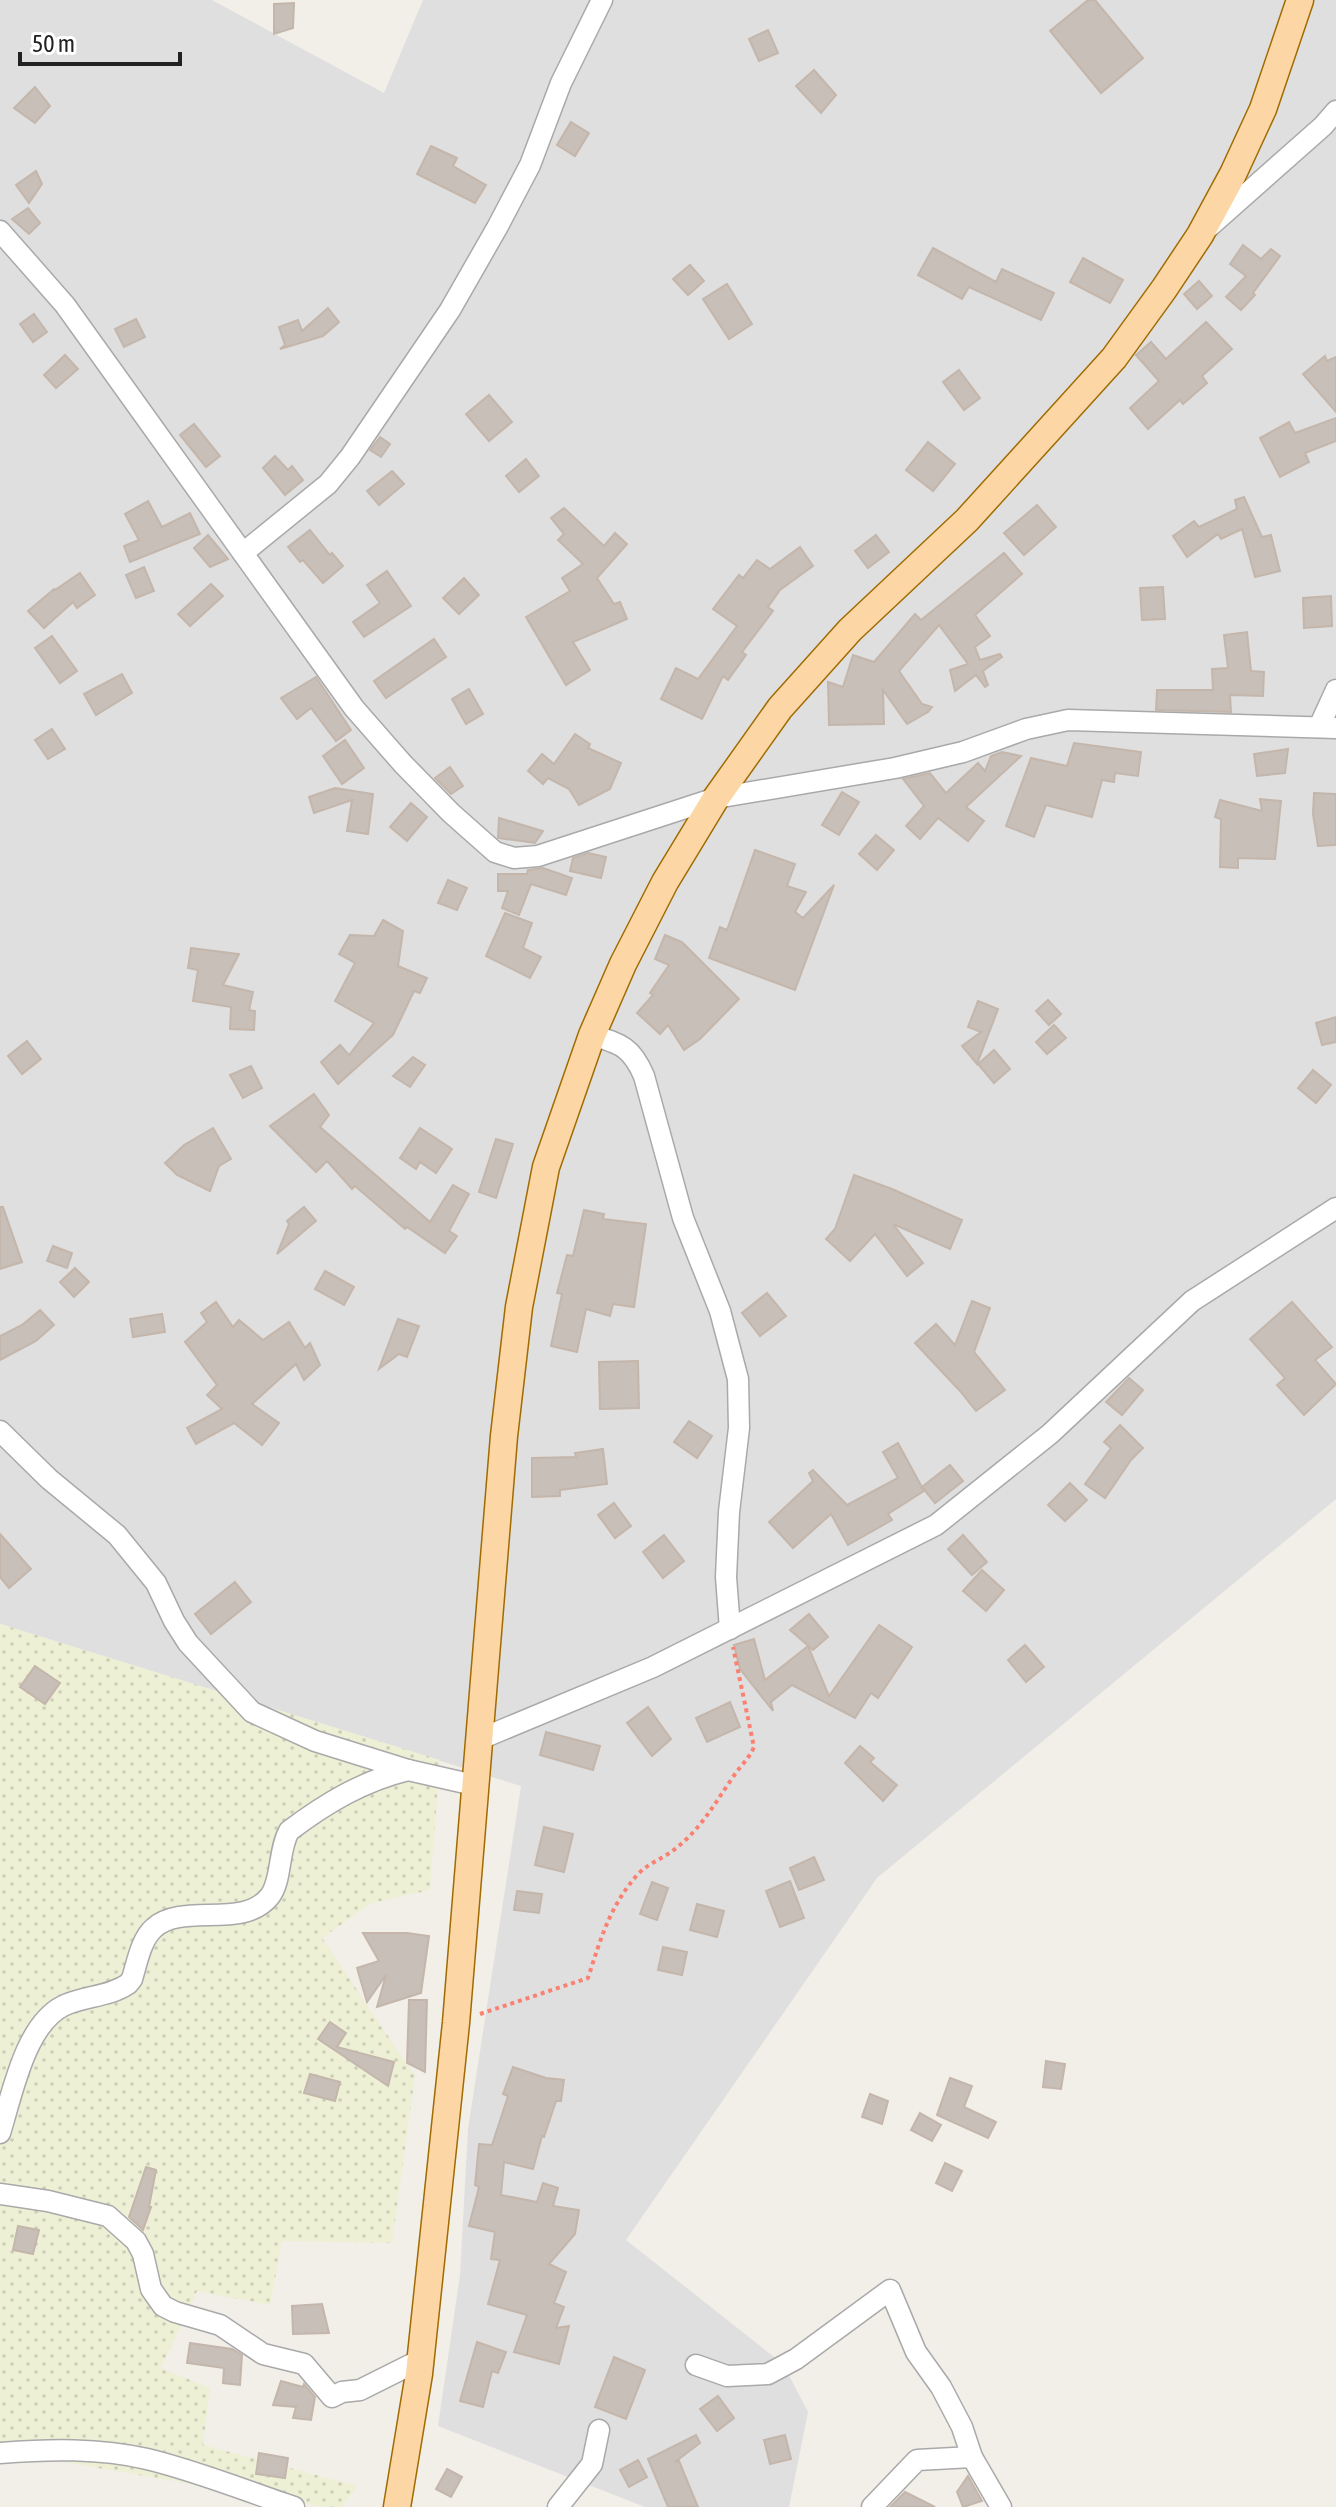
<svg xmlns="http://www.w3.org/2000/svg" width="1336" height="2507" font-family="'Asap Condensed',sans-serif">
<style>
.residential{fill:#e0dfdf}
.farmland{fill:url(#farmland-dots)}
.building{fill:#c7bfb8;stroke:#c4b6ab;stroke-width:2}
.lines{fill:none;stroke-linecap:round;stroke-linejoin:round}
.minor-casing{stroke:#a9a9a9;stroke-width:23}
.major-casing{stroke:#a06b00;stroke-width:29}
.path{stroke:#fa8072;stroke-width:4;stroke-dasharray:4 4;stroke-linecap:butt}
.minor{stroke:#fff;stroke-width:20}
.major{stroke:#fcd6a4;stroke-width:26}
</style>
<defs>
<pattern id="farmland-dots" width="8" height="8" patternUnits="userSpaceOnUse" patternTransform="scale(2)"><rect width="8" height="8" fill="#eef0d5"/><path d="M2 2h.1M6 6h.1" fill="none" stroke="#ccceb7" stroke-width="1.8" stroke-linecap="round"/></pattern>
</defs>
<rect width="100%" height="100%" fill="#f2efe9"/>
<polygon class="residential" points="0,0 212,0 384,93 423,0 1336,0 1336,1499 877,1878 626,2240 783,2364 808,2412 789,2507 645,2507 438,2426 460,2275 468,2129 521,1786 0,1624"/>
<polygon class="farmland" points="0,1624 440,1760 430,1890 372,1903 322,1938 415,2076 392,2243 282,2241 270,2305 197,2291 161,2368 210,2388 203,2445 357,2486 342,2507 324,2507 0,2451"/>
<g class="building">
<polygon points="1088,0 1095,0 1143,58 1101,93 1050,31"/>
<polygon points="294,3 293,28 274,34 274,4"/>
<polygon points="768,30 778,53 759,61 749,39"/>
<polygon points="814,70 836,95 821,113 796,86"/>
<polygon points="35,87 50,106 35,123 14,108"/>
<polygon points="571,122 589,133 575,156 557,145"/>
<polygon points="431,146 457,158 453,166 486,185 475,203 417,174"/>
<polygon points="36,171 42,184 29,203 16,185"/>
<polygon points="28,208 40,223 29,234 12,219"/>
<polygon points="1243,245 1261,259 1271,249 1280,256 1253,293 1255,295 1241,310 1226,297 1246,276 1230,264"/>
<polygon points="933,248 996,282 1002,269 1054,293 1041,320 969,287 962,299 918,275"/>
<polygon points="1083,258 1123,280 1110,303 1070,282"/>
<polygon points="690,265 704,281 688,295 673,279"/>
<polygon points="1199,281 1212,296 1197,309 1184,294"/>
<polygon points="727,284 752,324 729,339 703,299"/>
<polygon points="328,308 339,322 323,336 280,349 285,345 279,327 298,320 302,331"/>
<polygon points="34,314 47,332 33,342 20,324"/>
<polygon points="136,319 145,337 124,347 115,329"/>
<polygon points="1206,322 1232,349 1202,376 1207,383 1183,404 1180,400 1148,429 1130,408 1159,381 1136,355 1151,342 1166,359"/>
<polygon points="65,355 78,369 56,388 44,375"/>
<polygon points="1325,356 1327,361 1336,357 1336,412 1303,374"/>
<polygon points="959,370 980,398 964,410 943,382"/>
<polygon points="489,395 512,422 489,441 466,414"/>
<polygon points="1336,418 1336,441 1305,453 1309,462 1280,477 1260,438 1289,422 1295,433"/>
<polygon points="194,424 220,456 206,467 180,435"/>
<polygon points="380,437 390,444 381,457 370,450"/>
<polygon points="928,442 955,464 933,491 906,470"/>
<polygon points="275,456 288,470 292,466 303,480 285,495 263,468"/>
<polygon points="526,459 539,476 519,492 506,476"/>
<polygon points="392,471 404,484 379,505 367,491"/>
<polygon points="1244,497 1262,537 1271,535 1280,571 1255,577 1242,529 1221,539 1218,534 1187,557 1173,536 1194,521 1199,527 1237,509 1235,500"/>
<polygon points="148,501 162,527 190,513 200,534 130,562 124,546 139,540 125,514"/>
<polygon points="1037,505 1056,527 1024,555 1004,533"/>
<polygon points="564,508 604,546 615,533 627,544 597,578 614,604 620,602 627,619 573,642 590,670 566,685 526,617 570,591 562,578 583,564 558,540 564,534 551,518"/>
<polygon points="310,530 330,555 332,553 343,566 323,583 303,560 300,562 288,547"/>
<polygon points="208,535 228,559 210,567 194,548"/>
<polygon points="876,535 889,552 868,568 855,551"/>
<polygon points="800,547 813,566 780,590 768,607 773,611 742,652 746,655 728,680 723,676 702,719 661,699 676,668 698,679 737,626 713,609 739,575 743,578 757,560 770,569"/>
<polygon points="1004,553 1022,574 975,615 990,636 975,647 980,660 1000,654 1002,657 983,671 988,685 985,687 976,675 955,691 950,670 968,664 939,625 899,671 922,704 932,707 928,712 907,724 883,690 884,724 829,725 828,682 843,687 853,655 874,662 915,614 921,620"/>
<polygon points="144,567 154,591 136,598 126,575"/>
<polygon points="387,571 411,606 364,637 353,622 380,603 367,585"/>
<polygon points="80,573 95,595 77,608 73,602 44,628 28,611 54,589 55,590"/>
<polygon points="464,578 479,595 459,614 443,598"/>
<polygon points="211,584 223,596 190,626 178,614"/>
<polygon points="1163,587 1165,619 1142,620 1140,588"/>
<polygon points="1331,596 1332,626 1304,628 1303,598"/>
<polygon points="1247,632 1251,671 1264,672 1263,696 1230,695 1231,712 1156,710 1157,690 1213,690 1212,669 1228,668 1224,635"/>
<polygon points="52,636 77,671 60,683 35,648"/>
<polygon points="434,639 446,657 386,698 374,681"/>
<polygon points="122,674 132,693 96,715 84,694"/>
<polygon points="316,677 351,730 336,741 311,708 297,719 281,698"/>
<polygon points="469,689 483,714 466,724 452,699"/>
<polygon points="52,729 65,749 48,759 35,740"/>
<polygon points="575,734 590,744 588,748 621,763 610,789 579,805 569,789 548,778 543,784 528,771 542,754 554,764"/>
<polygon points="345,740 364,768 342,784 323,756"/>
<polygon points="1074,743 1141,752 1138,776 1115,773 1114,782 1102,780 1092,817 1046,805 1034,837 1006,826 1031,758 1067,766"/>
<polygon points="1288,749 1285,773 1257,776 1254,754"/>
<polygon points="1002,752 1021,756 966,807 984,821 968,841 938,818 920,839 906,826 924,806 903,779 930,773 946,793 978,763 985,771 991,756"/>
<polygon points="450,767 463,786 451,794 435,778"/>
<polygon points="335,788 373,794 368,834 347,831 352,800 314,813 309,797"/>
<polygon points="842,792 859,802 839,835 822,825"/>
<polygon points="1314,793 1336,794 1336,845 1318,846 1313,814"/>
<polygon points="1260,799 1281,801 1275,859 1238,858 1238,868 1220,867 1221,819 1215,817 1220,800 1262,811"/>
<polygon points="411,803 427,817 407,841 390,827"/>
<polygon points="499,818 543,831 535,843 498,838"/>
<polygon points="876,835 894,850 877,870 859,854"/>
<polygon points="755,850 795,864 787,886 806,892 795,912 803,918 834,885 795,990 709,958 720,927 727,930"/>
<polygon points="588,853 606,857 601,878 570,871 573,858"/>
<polygon points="543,868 572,878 566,895 531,884 519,915 502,908 508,891 498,891 498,874 527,874 528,870"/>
<polygon points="448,880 467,888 457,910 438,903"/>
<polygon points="505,913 532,923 523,948 541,957 530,978 486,956"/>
<polygon points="383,920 403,931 398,966 427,978 420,993 414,991 393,1035 338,1084 321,1062 340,1045 349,1055 374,1023 335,1001 355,963 339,954 350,935 374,936"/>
<polygon points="665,935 682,942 739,999 700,1039 684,1050 668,1025 660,1034 637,1013 653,995 650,993 669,965 655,959"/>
<polygon points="191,948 239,954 223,985 253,992 249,1010 255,1011 254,1030 230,1029 231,1007 193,1001 198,970 188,968"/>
<polygon points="1048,1000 1061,1014 1049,1025 1036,1011"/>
<polygon points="978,1001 998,1009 977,1064 962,1046 981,1032 968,1027"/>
<polygon points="1336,1017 1336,1042 1322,1045 1316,1023"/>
<polygon points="1054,1025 1066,1038 1047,1054 1036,1042"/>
<polygon points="27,1041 41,1059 22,1074 8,1056"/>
<polygon points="994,1050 1010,1069 994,1083 978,1064"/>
<polygon points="413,1057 425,1065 410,1087 393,1076"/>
<polygon points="251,1066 262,1088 243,1098 230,1075"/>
<polygon points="1313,1070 1331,1085 1316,1103 1298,1088"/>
<polygon points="314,1094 329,1115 320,1127 430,1222 453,1185 469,1194 449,1231 457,1236 445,1253 407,1227 405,1229 355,1186 352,1189 327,1161 316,1172 270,1126"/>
<polygon points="213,1128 231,1159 219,1166 210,1191 177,1175 165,1163 184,1145"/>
<polygon points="420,1128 452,1149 436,1173 420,1162 416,1169 400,1158"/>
<polygon points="496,1139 513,1144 496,1198 479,1192"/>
<polygon points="854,1175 892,1189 962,1220 950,1249 893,1224 923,1263 907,1276 875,1234 850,1261 826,1239 835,1229"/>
<polygon points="0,1207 3,1207 22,1262 0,1269"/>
<polygon points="304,1207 316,1221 277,1254 289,1224 287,1221"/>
<polygon points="584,1210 604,1214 603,1219 646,1224 634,1307 613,1304 610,1316 586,1309 577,1352 551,1346 562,1294 557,1293 567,1255 573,1256"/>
<polygon points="53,1246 72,1253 67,1268 47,1261"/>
<polygon points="75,1268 89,1282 74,1297 60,1282"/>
<polygon points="325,1271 354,1287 344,1305 315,1289"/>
<polygon points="767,1293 786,1316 760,1336 742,1313"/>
<polygon points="972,1301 990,1308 974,1352 1005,1390 976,1411 960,1391 915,1343 936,1324 955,1345"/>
<polygon points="216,1302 233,1327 239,1320 263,1340 289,1322 305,1348 310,1343 320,1365 304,1380 296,1364 252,1404 279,1423 262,1445 234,1423 196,1444 187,1428 222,1409 207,1395 217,1385 185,1342 207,1322 201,1313"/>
<polygon points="1292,1302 1332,1347 1315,1360 1336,1384 1304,1415 1277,1385 1285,1378 1250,1339"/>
<polygon points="40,1310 54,1325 36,1341 0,1360 0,1336 22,1325"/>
<polygon points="162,1314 165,1332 133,1337 130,1319"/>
<polygon points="398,1319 419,1326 407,1357 399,1354 379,1369"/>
<polygon points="638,1361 639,1408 600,1409 599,1362"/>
<polygon points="1129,1378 1143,1390 1122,1415 1106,1402"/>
<polygon points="689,1421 712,1436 697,1458 674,1442"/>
<polygon points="1120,1425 1143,1448 1131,1460 1105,1498 1085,1484 1111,1448 1104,1442"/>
<polygon points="898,1443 924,1491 888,1514 892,1520 848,1545 831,1514 793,1548 769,1522 813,1481 809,1473 813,1470 847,1505 898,1478 883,1452"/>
<polygon points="603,1449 607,1484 560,1490 560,1496 532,1497 532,1458 576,1457 575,1453"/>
<polygon points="950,1465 963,1481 935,1503 922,1487"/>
<polygon points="1070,1483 1087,1500 1065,1521 1048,1505"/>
<polygon points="614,1503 631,1526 615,1538 598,1515"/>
<polygon points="0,1534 31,1569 9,1588 0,1577"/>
<polygon points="664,1535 684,1561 663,1578 643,1552"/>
<polygon points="963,1535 987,1562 972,1575 948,1549"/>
<polygon points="982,1570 1004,1590 986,1611 963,1591"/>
<polygon points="235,1582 251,1602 211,1634 195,1614"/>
<polygon points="809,1614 828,1637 813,1650 790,1630"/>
<polygon points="879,1625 912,1647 878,1698 871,1693 855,1718 792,1685 771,1702 773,1711 740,1669 734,1645 754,1639 765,1680 808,1646 829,1696"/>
<polygon points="1025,1645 1044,1667 1026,1682 1008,1660"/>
<polygon points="35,1666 60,1683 45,1704 20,1687"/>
<polygon points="730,1702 740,1727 707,1742 696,1718"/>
<polygon points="648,1707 671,1739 652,1756 627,1723"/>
<polygon points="546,1732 600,1746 593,1770 540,1755"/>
<polygon points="860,1746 874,1758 870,1762 897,1785 883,1801 845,1763"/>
<polygon points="544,1827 573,1834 564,1872 535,1865"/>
<polygon points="814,1857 824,1880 799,1890 790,1868"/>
<polygon points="790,1881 804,1918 780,1927 766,1891"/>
<polygon points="652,1882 668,1888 657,1920 640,1914"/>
<polygon points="517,1891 542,1894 539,1913 514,1910"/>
<polygon points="697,1904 724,1911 717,1937 690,1930"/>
<polygon points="363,1933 407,1933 429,1936 421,1993 377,2007 386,1975 367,2002 357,1968 379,1961"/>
<polygon points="663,1947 687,1952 682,1975 658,1970"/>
<polygon points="409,2000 427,2000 425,2072 407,2063"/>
<polygon points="330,2022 346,2033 337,2047 394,2062 388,2086 318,2039"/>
<polygon points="1046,2061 1065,2064 1061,2089 1043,2087"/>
<polygon points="513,2067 546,2078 564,2080 561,2101 556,2101 544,2137 542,2136 533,2169 504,2162 501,2195 537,2202 543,2183 558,2188 553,2206 579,2210 575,2234 549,2264 566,2272 554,2303 564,2307 556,2328 569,2326 559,2364 514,2352 527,2315 488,2304 500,2260 491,2259 495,2232 469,2226 479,2187 475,2185 479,2144 492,2145 508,2096 503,2094"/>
<polygon points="310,2074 340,2082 335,2101 304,2093"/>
<polygon points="950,2078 972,2086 964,2107 996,2122 988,2138 937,2115"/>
<polygon points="870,2094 888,2101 882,2124 862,2117"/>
<polygon points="920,2113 941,2125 932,2141 911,2130"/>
<polygon points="945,2163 962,2171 952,2191 936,2183"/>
<polygon points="146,2167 156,2170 149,2207 151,2207 143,2230 129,2217"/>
<polygon points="18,2226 39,2230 33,2254 13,2250"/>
<polygon points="322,2304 329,2333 293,2334 292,2306"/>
<polygon points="477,2342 506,2352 498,2373 492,2371 483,2407 460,2401"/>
<polygon points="190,2343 232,2349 242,2355 240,2385 223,2383 224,2368 187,2363"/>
<polygon points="614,2357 645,2370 626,2419 595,2407"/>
<polygon points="281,2381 303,2387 304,2384 315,2397 311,2420 293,2418 296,2407 273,2405"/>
<polygon points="718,2396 734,2418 717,2431 700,2409"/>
<polygon points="696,2435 700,2443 675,2462 679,2461 698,2507 668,2507 648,2459"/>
<polygon points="785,2435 791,2459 770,2464 764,2440"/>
<polygon points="259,2453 288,2458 285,2478 256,2474"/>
<polygon points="638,2460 647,2477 629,2487 620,2470"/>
<polygon points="447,2469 462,2477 451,2497 436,2489"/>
<polygon points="968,2476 982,2501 963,2507 957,2492"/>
<polygon points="905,2492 935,2507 890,2507"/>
</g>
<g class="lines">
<g class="minor-casing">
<g id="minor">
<polyline points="1209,227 1323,126 1336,111"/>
<polyline points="0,231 65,305 354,708 403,764 451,813 495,852 514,858 538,856 716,798 895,768 963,752 1026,729 1068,720 1336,728"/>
<polyline points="243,553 328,484 350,457 450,310 498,226 530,165 561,83 602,0"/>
<polyline points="1319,727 1336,690"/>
<path d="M 592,1035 C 622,1044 632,1048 644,1076 L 683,1218 L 720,1311 L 738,1379 L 739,1428 L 729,1512 L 726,1577 L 730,1629"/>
<polyline points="0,1431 49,1479 117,1535 156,1583 174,1621 188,1643 252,1712 315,1741 408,1770 474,1785"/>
<polyline points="478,1740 653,1667 936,1525 1050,1434 1192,1301 1336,1208"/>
<path d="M 0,2133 C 12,2095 25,2025 63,2006 C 83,1996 109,1997 128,1984 L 132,1979 C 137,1963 141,1939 154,1928 C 182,1902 244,1930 270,1896 C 282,1880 278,1851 289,1831 C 326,1803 363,1781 408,1770"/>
<polyline points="0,2194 48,2201 108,2216 136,2241 143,2254 151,2289 163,2306 175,2312 220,2325 263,2354 304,2364 332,2397 342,2392 360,2390 420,2360"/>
<polyline points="696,2365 727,2376 768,2374 796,2359 890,2290 916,2352 941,2387 962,2427 972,2457"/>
<path d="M 0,2453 C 50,2449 99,2448 147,2459 C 197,2471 246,2491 294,2507"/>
<polyline points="558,2507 592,2464 599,2430"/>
<polyline points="872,2507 917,2460 972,2457 1001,2507"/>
</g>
</g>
<g class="major-casing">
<polyline id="major" points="397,2507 419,2374 456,2023 504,1436 519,1307 546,1167 592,1035 623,964 665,882 716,798 780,708 850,630 967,520 1114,358 1164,289 1200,235 1233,174 1263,109 1300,0"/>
</g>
<path class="path" d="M 480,2014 L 588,1978 C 601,1938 610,1905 639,1873 C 649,1863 664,1858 675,1849 C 701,1829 715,1803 733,1777 C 740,1766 749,1759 754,1747 L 733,1647"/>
<use href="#minor" class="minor"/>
<use href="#major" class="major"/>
</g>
<path d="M20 52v12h160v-12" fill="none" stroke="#222222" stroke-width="4"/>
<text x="32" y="52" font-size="24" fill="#222222" stroke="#ffffff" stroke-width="6" paint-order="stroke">50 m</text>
</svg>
